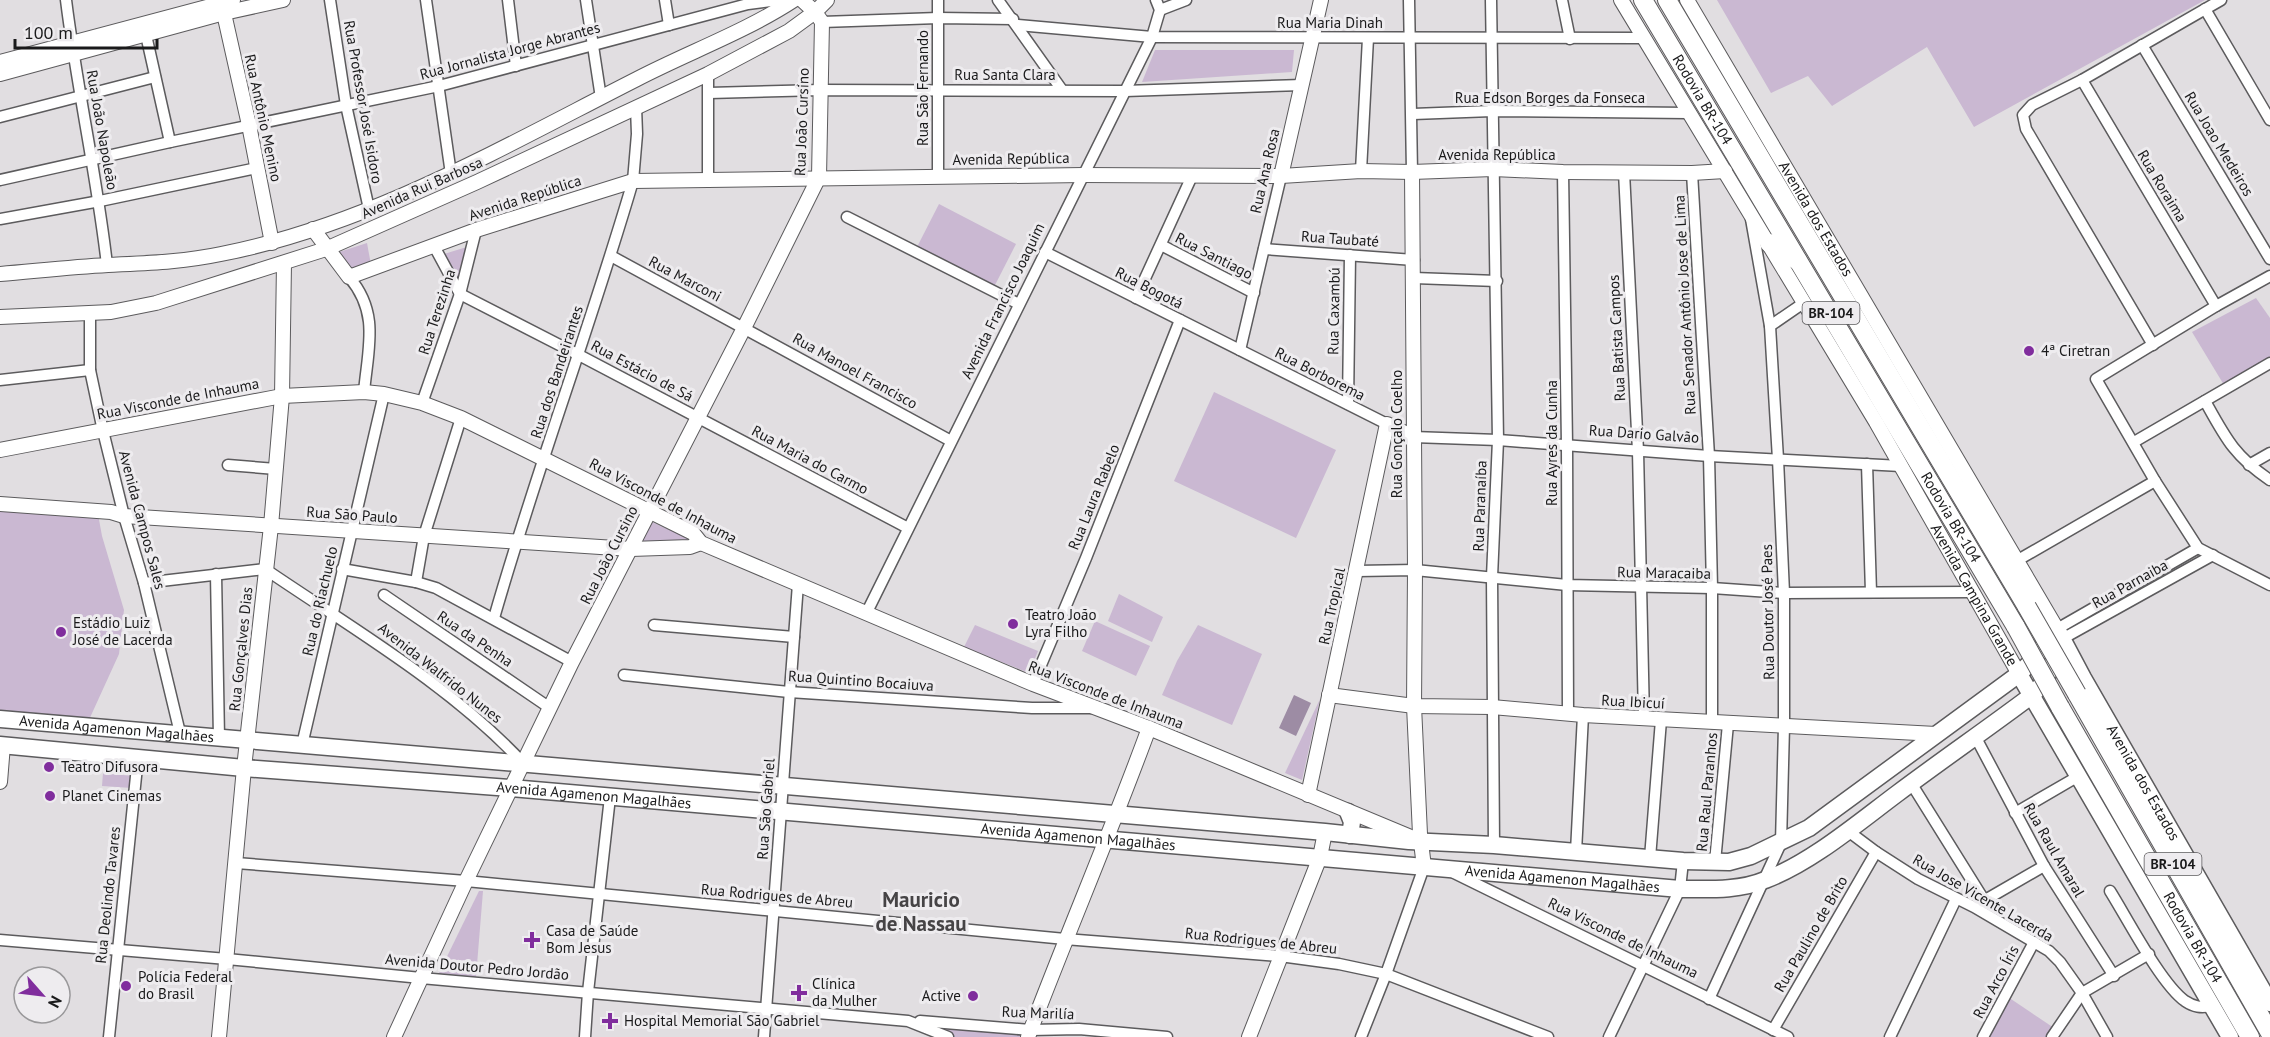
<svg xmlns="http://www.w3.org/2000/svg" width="2270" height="1037" font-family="'PT Sans',sans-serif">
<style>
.green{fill:#cab8d2}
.water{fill:#9d8ca4}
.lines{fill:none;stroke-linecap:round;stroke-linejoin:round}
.street-casing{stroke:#5c5b5d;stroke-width:13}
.secondary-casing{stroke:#5c5b5d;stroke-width:16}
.primary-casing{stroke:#5c5b5d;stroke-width:19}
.highway-casing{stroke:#5c5b5d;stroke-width:20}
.street{stroke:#fff;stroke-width:10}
.secondary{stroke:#fff;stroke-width:14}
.primary{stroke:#fff;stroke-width:16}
.highway{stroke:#fff;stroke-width:18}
.highway-bridge-casing{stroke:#5c5b5d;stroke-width:20;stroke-linecap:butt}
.highway-bridge{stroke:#fff;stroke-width:18}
.poi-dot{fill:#802d9d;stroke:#eeecef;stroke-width:2}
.labels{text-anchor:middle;stroke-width:6;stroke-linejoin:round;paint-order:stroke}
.shield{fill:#eeecef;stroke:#5a595b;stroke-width:1.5}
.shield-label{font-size:14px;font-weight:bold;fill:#1a1a1b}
.street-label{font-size:15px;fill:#1a1a1b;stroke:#eeecef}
.poi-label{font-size:15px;fill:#1a1a1b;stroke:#eeecef;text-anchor:start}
.district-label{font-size:21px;font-weight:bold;fill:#464446;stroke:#eeecef}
</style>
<rect width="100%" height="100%" fill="#e1dee1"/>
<g class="green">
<polygon points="1717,0 2205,0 1974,127 1927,47 1832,106 1808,76 1771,93"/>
<polygon points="1155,50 1294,50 1292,72 1142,82"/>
<polygon points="939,204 1016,244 994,287 917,247"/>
<polygon points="367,243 371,265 351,271 330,255"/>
<polygon points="470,246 457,286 444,254"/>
<polygon points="2256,298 2270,318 2270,357 2224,385 2192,332"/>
<polygon points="1214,392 1336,450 1296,538 1174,481"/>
<polygon points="0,508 98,514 102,536 124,610 119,654 88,722 0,713"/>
<path d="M 652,522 L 692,540 L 695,551 C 682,556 649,552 638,544 Z"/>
<polygon points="1119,594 1163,617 1152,642 1108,621"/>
<polygon points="1095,621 1150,646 1136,676 1082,651"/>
<polygon points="975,625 1038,651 1029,673 964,647"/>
<polygon points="1198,625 1262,654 1232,725 1162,695 1177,661"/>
<polygon points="1320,699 1302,780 1285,773"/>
<polygon points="103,773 133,776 132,788 102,786"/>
<polygon points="479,891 483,891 476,977 438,975"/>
<polygon points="2005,995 2057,1030 2051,1037 1990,1037 1985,1034"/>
<polygon points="931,1026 1029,1031 1027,1037 954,1037"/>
</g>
<polygon class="water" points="1294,695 1311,703 1296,736 1279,728"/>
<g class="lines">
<g class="street-casing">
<g id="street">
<path d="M 66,0 C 77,89 97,176 107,265"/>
<polyline points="330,0 346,105 369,209"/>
<polyline points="426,0 451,174"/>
<polyline points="508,0 516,66"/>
<polyline points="586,0 601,98"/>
<polyline points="665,0 669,25"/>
<polyline points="938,0 938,177"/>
<polyline points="998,0 1062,90"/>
<polyline points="1409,0 1412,172"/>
<polyline points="1491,0 1498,440 1492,577 1494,845"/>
<polyline points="1562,0 1570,39"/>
<polyline points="2205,9 2270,120"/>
<polyline points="1160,10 1186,0"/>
<polyline points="822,22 938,18 1013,19"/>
<polyline points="1018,25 1152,37 1643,38"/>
<polyline points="146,35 170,142"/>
<polyline points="2142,45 2270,259"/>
<polyline points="708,74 708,179"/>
<polyline points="2082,80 2216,306"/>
<polyline points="709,93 821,90 1125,91 1302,85"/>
<polyline points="1413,114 1492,111 1688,113"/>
<polyline points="0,117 155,77"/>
<polyline points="1361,171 1368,38"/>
<polyline points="1563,172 1567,445 1568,714"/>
<polyline points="1624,172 1638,451 1644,718"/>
<polyline points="1692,173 1709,456 1712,588 1712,723"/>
<polyline points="0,180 170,142 439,86 748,4 778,0"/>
<polyline points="847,217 1019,304"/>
<polyline points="0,219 100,201 257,168"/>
<polyline points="1161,245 1254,293"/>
<polyline points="434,246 460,294 577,354 908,528"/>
<polyline points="1264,249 1414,260"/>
<polyline points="1045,252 1387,424"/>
<polyline points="611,256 951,441"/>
<polyline points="2270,276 2216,306 2096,379 2155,481 2198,548 2270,585"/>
<path d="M 349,277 C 380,313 368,348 364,392"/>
<polyline points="1414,278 1497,281"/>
<polyline points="1136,298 1192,176"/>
<polyline points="90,313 90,370 103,431 124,516 144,583 180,733"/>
<polyline points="1770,326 1805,302"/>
<polyline points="2153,345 2026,129 2023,115 2032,105 2082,80 2221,0"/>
<polyline points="1240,350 1281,176"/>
<polyline points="0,380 90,370"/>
<path d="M 2205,401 C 2225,437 2234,456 2270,480"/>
<polyline points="422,403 460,294 476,230"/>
<polyline points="1348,404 1350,255"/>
<polyline points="1413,437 1498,440 1709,456 1901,466"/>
<polyline points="2134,442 2270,363"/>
<polyline points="1867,464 1871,592"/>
<polyline points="228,465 276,469"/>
<polyline points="2249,465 2270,453"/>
<polyline points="2018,560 2155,481"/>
<polyline points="342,569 416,582 436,588 572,662"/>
<polyline points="1357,571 1415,570 1567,585 1712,588 1784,593 1971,592"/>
<polyline points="216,574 219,738"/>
<polyline points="416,582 424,536 461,418"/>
<path d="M 144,583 L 265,569 C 353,629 450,685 523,763"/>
<polyline points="384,595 550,708"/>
<polyline points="866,614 1152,37 1160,10 1156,0"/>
<path d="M 494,618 C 536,471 590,328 633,181 L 637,134 L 636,107"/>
<polyline points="654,625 794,637"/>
<polyline points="2057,629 2198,548"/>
<polyline points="2062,639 2213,555"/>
<polyline points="624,675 789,692 1032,708 1091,708"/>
<polyline points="1033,684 1086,558 1180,320"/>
<polyline points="1975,736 2044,866 2114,976"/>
<polyline points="302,745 384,394"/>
<polyline points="1911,783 1984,900"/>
<polyline points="2015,813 2077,777"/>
<polyline points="1848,831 1876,852 1918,879 1974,907 2049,951 2060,962 2082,993 2107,1037"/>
<polyline points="1576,852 1583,715"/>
<polyline points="1650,858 1661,720"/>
<polyline points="1715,862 1728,724"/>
<polyline points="236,863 466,881 1065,939 1280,956 1339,964 1386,974 1548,1037"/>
<polyline points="1454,873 1788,1037"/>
<path d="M 2110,891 C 2127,918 2161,984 2185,1001 C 2194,1007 2201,1008 2211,1006"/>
<polyline points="1980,903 2044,866"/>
<polyline points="0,940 227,959 421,978 908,1021 948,1037"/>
<polyline points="1709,999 1781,843 1784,726 1784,593 1778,459 1770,326 1751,219"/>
<polyline points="920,1021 1030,1030 1079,1029 1167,1037"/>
<polyline points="1773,1030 1876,852"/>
<polyline points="109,1037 138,757"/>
<polyline points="585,1037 588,992 610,797"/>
<polyline points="764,1037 798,584"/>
<polyline points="1361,1037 1386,974 1424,867"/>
<polyline points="1609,1037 1680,889 1683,861"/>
<polyline points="1890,1037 1956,899"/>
<polyline points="1983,1037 2034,942"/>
<polyline points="2052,1037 2082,993 2149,954"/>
</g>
</g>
<g class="secondary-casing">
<g id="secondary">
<polyline points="221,0 249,125 272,243"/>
<path id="s1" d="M 1621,0 L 1876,422 L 2019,674"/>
<path id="s2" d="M 1687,0 L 2057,629"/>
<polyline points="0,62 233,0"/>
<polyline points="0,74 224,13 283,0"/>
<polyline points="1412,172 1415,570 1414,706 1420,834 1424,867"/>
<polyline points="1281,176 1321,0"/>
<polyline points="313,229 349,277 476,230 633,181 1083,175 1281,176 1361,171 1412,172 1493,169 1563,172 1692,173 1725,171"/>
<path d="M 0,274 C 36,271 72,267 108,265 C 146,263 183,262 221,254 C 369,225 503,147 637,79 C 689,52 745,32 794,0"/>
<polyline points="0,317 111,312 156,303 326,249 477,182 708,74 789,31 815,12 827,0"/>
<polyline points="0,450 282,396 364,392 384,394 422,403 461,418 693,533 701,543 1033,684 1149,728 1413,838"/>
<polyline points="0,504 111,512 124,516 631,549 690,547 701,543"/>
<polyline points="1329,695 1414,706 1492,707 1583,715 1936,734"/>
<polyline points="0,782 3,745"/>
<polyline points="1308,795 1387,424 1413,437"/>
<polyline points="219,1037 244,768 271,526 282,396 284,263"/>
<polyline points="394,1037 466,881 572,662 744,328 819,177 822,22 815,12 802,0"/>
<path d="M 1028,1037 C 1067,934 1111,832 1149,728"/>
<polyline points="1249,1037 1320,857 1325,832"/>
</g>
</g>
<g class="primary-casing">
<g id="primary">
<polyline points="2019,674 2230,1037"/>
<path id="s3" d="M 0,719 L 1325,832 L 1409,841 L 1494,845 L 1683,861 L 1729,862 L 1751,856 L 1809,828 L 2019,674 L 2031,662 L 2057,629 L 2083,678 L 2270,1003"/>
<path id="s4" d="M 0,745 L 244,768 L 511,788 L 1680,889 C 1707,889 1739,891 1765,880 C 1811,863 1859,822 1898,793 C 1942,760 1987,729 2031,696 L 2045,681 L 2059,648"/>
<polyline points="1348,812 1352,822 1350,835"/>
</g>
</g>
<g class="highway-casing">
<g id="highway">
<path id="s5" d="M 1643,0 L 2016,627"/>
<polyline points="1667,0 2027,607"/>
<polyline points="1769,243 1798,261"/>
<polyline points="2077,694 2270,1033"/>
<path id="s6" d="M 2060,707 L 2250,1037"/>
</g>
</g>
<use href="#street" class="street"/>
<use href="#secondary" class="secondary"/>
<use href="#primary" class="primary"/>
<use href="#highway" class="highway"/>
<g class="highway-bridge-casing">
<g id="highway-bridge">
<polyline points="2027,607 2077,694"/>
<polyline points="2016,627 2060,707"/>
</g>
</g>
<use href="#highway-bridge" class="highway-bridge"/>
</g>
<g class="poi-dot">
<circle cx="2029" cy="351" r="6"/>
<circle cx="1013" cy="624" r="6"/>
<circle cx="61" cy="632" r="6"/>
<circle cx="49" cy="767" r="6"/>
<circle cx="50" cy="796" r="6"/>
<path d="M529 931h6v6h6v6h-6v6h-6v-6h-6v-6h6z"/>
<circle cx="126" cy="986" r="6"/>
<path d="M796 984h6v6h6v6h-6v6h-6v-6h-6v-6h6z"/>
<circle cx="973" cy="996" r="6"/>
<path d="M607 1012h6v6h6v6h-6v6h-6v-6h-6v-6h6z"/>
</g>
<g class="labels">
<g class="shield">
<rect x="1802.5" y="302" width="57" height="22" rx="4.5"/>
<rect x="2144.5" y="853" width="57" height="22" rx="4.5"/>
</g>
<g class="shield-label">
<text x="1831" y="318">BR-104</text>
<text x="2173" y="869">BR-104</text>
</g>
<g class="street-label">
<text x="1330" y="28">Rua Maria Dinah</text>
<text transform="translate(510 51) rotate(-15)" y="5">Rua Jornalista Jorge Abrantes</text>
<text x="1005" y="80">Rua Santa Clara</text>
<text transform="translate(923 88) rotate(-90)" y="5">Rua São Fernando</text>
<text x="1550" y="103">Rua Edson Borges da Fonseca</text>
<text dy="5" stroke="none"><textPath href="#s5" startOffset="116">Rodovia BR-104</textPath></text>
<text transform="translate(363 102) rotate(80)" y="5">Rua Professor José Isidoro</text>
<text transform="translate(263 118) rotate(78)" y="5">Rua Antônio Menino</text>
<text transform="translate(802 122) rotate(-88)" y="5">Rua João Cursino</text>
<text transform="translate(102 130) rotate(80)" y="5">Rua João Napoleão</text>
<text transform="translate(2219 144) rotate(59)" y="5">Rua Joao Medeiros</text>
<text x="1497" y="160">Avenida República</text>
<text transform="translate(1011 159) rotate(-1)" y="5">Avenida República</text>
<text transform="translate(1265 171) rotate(-77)" y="5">Rua Ana Rosa</text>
<text transform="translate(2162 186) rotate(59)" y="5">Rua Roraima</text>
<text transform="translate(422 188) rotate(-24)" y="5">Avenida Rui Barbosa</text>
<text transform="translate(525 198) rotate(-18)" y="5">Avenida República</text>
<text dy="5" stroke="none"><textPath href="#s2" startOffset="254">Avenida dos Estados</textPath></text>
<text transform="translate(1340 239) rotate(4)" y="5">Rua Taubaté</text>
<text transform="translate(1214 256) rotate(27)" y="5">Rua Santiago</text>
<text transform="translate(685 279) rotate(28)" y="5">Rua Marconi</text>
<text transform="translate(1149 288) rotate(27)" y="5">Rua Bogotá</text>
<text transform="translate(1003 301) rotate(-64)" y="5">Avenida Francisco Joaquim</text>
<text transform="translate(1685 305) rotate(-93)" y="5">Rua Senador Antônio Jose de Lima</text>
<text transform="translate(1334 311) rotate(-89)" y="5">Rua Caxambú</text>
<text transform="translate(437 312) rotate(-72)" y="5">Rua Terezinha</text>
<text transform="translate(1617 338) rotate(-93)" y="5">Rua Batista Campos</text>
<text transform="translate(642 371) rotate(28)" y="5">Rua Estácio de Sá</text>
<text transform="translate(855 371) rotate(29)" y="5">Rua Manoel Francisco</text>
<text transform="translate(557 372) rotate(-72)" y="5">Rua dos Bandeirantes</text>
<text transform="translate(1320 374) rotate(27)" y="5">Rua Borborema</text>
<text transform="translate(178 399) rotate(-11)" y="5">Rua Visconde de Inhauma</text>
<text transform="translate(1397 434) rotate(-90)" y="5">Rua Gonçalo Coelho</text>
<text transform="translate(1644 434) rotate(4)" y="5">Rua Dario Galvão</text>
<text transform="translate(1552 443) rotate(-90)" y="5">Rua Ayres da Cunha</text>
<text transform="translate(810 460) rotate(28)" y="5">Rua Maria do Carmo</text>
<text transform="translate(1094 497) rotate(-68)" y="5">Rua Laura Rabelo</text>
<text transform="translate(663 501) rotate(28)" y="5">Rua Visconde de Inhauma</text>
<text transform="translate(1480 506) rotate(-88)" y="5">Rua Paranaíba</text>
<text transform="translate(352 515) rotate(4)" y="5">Rua São Paulo</text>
<text dy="5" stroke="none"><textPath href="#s5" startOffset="602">Rodovia BR-104</textPath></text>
<text transform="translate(142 520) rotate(75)" y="5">Avenida Campos Sales</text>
<text transform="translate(609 555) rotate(-63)" y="5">Rua João Cursino</text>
<text transform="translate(1664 573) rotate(1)" y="5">Rua Maracaiba</text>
<text transform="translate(2130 584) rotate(-29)" y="5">Rua Parnaiba</text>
<text dy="5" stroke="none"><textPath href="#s1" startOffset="692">Avenida Campina Grande</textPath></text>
<text transform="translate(320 601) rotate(-77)" y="5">Rua do Riachuelo</text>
<text transform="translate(1332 606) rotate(-78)" y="5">Rua Tropical</text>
<text transform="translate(1768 612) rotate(-91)" y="5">Rua Doutor José Paes</text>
<text transform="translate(475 639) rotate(34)" y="5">Rua da Penha</text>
<text transform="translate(241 649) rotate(-84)" y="5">Rua Gonçalves Dias</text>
<text transform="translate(440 673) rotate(38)" y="5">Avenida Walfrido Nunes</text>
<text transform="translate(861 681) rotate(4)" y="5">Rua Quintino Bocaiuva</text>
<text transform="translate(1106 695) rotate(21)" y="5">Rua Visconde de Inhauma</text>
<text transform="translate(1633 702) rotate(3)" y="5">Rua Ibicuí</text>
<text dy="5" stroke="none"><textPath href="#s3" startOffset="117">Avenida Agamenon Magalhães</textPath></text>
<text dy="5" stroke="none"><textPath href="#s3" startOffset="2318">Avenida dos Estados</textPath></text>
<text transform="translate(1707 792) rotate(-85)" y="5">Rua Raul Paranhos</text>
<text dy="5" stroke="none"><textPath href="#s4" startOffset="596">Avenida Agamenon Magalhães</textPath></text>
<text transform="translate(766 809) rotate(-86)" y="5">Rua São Gabriel</text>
<text dy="5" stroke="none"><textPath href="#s4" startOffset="1082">Avenida Agamenon Magalhães</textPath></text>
<text transform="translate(2054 850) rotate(60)" y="5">Rua Raul Amaral</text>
<text dy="5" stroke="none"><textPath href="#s4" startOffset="1568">Avenida Agamenon Magalhães</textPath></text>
<text transform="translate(108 895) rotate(-84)" y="5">Rua Deolindo Tavares</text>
<text transform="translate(777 896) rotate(5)" y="5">Rua Rodrigues de Abreu</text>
<text transform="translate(1983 898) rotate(30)" y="5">Rua Jose Vicente Lacerda</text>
<text transform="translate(1811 934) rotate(-60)" y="5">Rua Paulino de Brito</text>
<text transform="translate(1623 938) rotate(26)" y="5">Rua Visconde de Inhauma</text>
<text dy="5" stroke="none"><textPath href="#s6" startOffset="266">Rodovia BR-104</textPath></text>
<text transform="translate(1261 941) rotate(6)" y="5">Rua Rodrigues de Abreu</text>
<text transform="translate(477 967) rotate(5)" y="5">Avenida Doutor Pedro Jordão</text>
<text transform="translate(1996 982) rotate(-62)" y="5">Rua Arco Íris</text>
<text transform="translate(1038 1013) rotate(2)" y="5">Rua Marilía</text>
</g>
<g class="poi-label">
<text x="2041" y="356">4ª Ciretran</text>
<text x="1025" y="620">Teatro João<tspan x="1025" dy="17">Lyra Filho</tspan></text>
<text x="73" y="628">Estádio Luiz<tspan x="73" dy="17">José de Lacerda</tspan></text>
<text x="61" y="772">Teatro Difusora</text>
<text x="62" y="801">Planet Cinemas</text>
<text x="546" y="936">Casa de Saúde<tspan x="546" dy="17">Bom Jesus</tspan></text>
<text x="138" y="982">Polícia Federal<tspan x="138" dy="17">do Brasil</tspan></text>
<text x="812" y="989">Clínica<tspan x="812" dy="17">da Mulher</tspan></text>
<text x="961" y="1001" text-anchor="end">Active</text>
<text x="624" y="1026">Hospital Memorial São Gabriel</text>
</g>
<g class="district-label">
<text x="921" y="907">Mauricio<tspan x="921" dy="24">de Nassau</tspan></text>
</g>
</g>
<g transform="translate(42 995) rotate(118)"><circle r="28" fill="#eeecef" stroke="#99989a" stroke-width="1.5"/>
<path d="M0-4.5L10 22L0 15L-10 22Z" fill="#802d9d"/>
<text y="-9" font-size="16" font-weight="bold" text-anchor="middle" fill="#1a1a1b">N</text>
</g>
<path d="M15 39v9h142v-9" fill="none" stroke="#1a1a1b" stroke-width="3"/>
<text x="24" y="39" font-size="18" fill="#1a1a1b" stroke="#eeecef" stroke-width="4.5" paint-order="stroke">100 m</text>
</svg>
